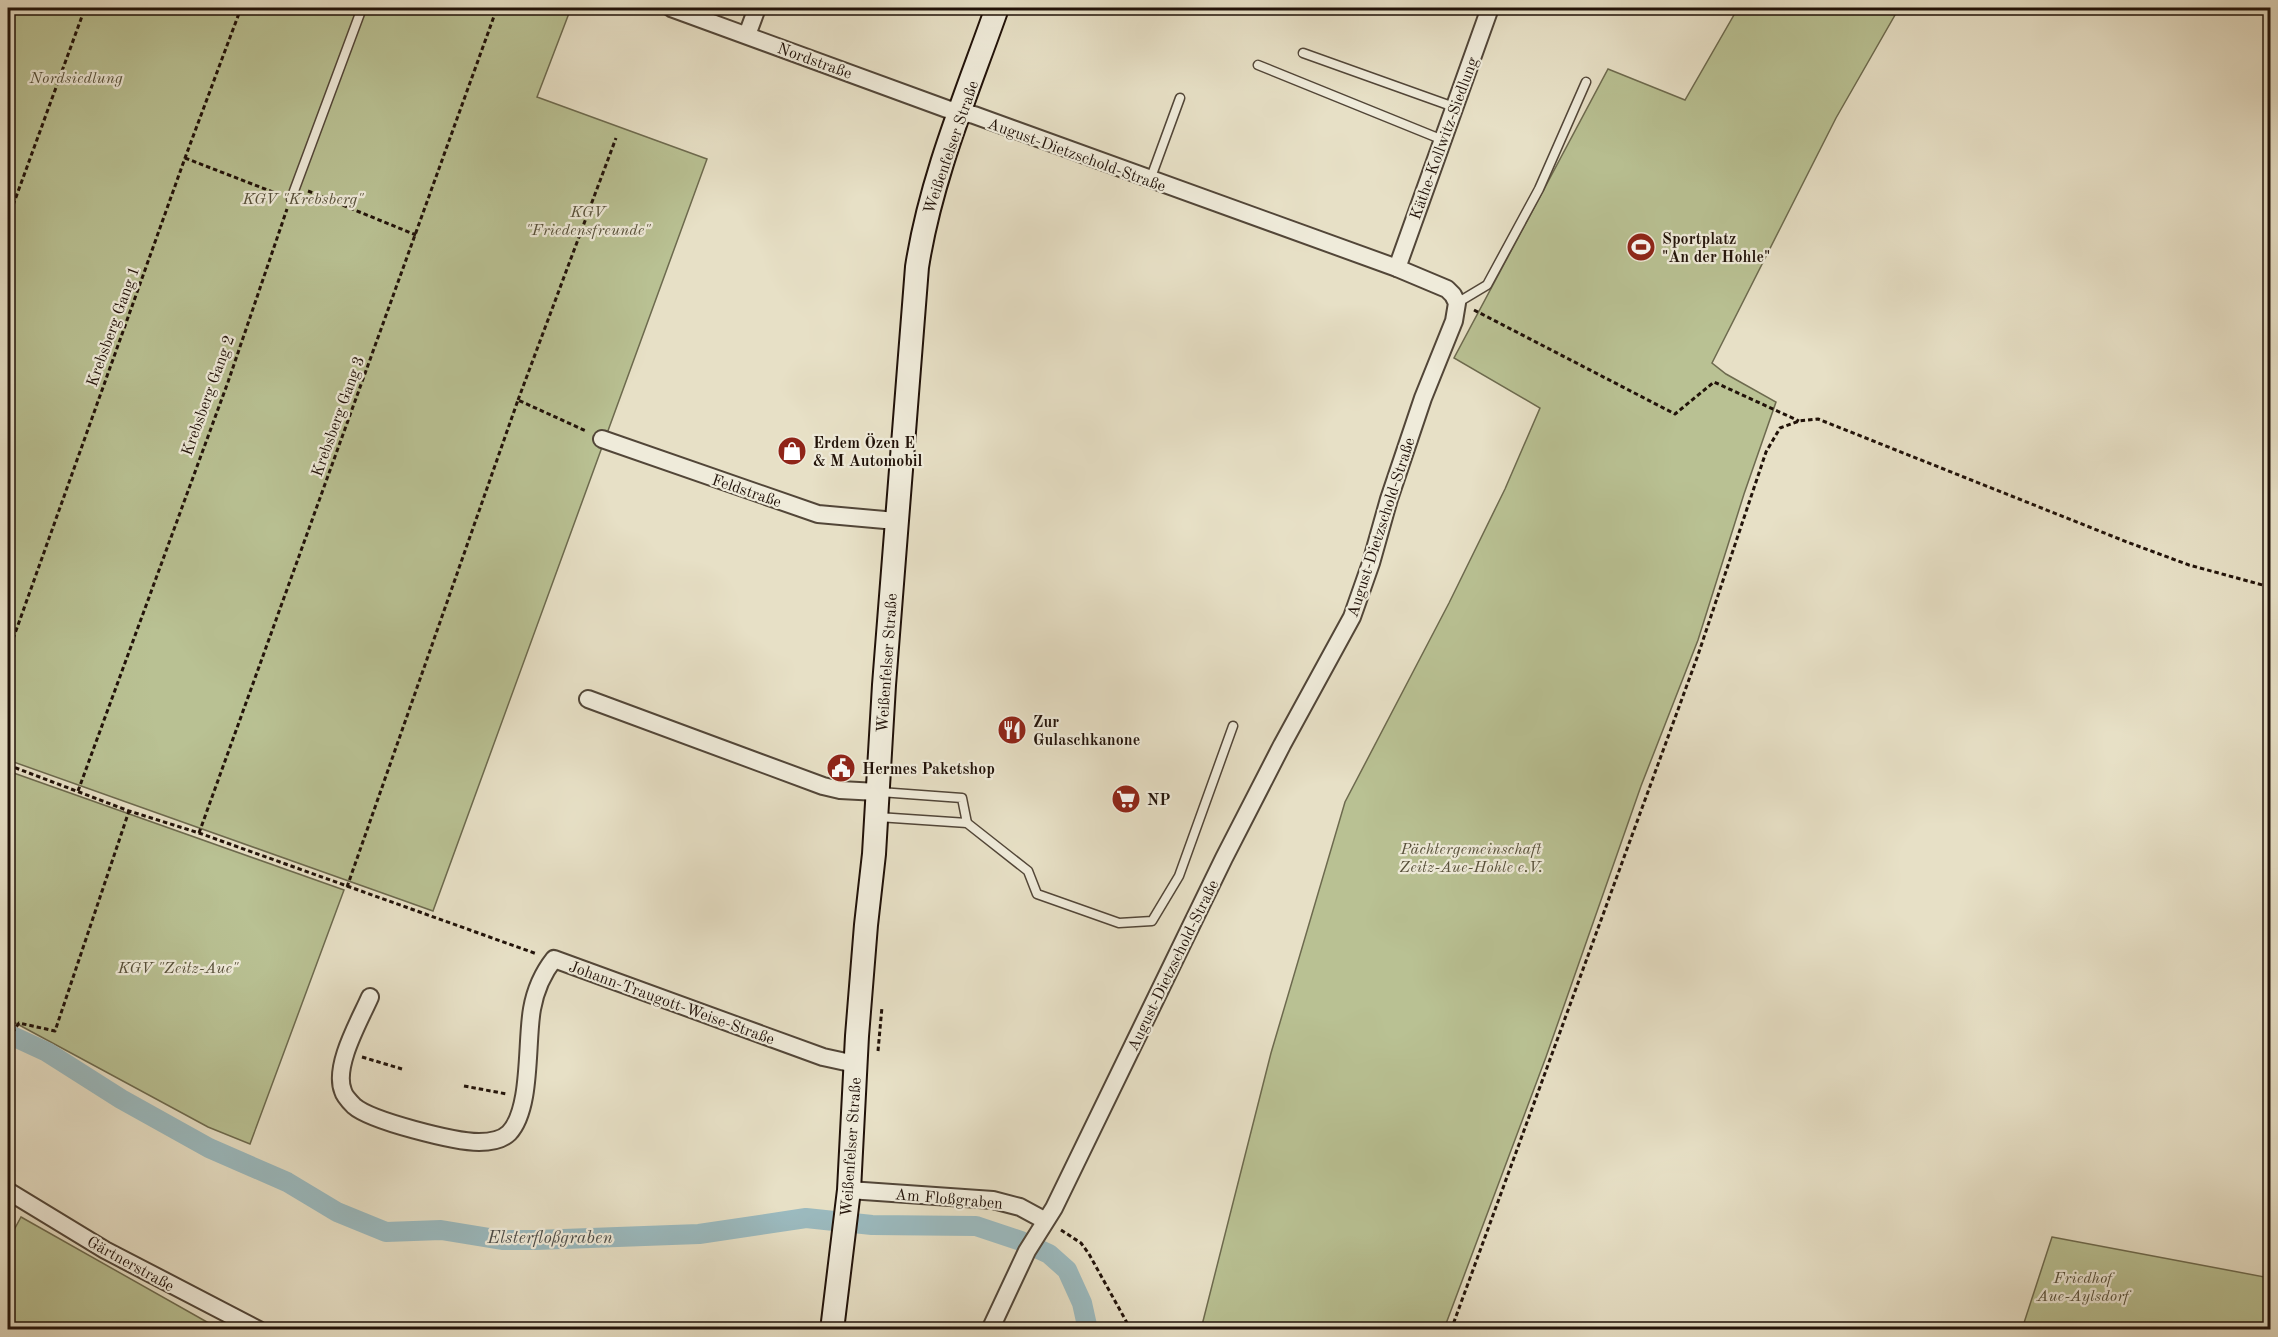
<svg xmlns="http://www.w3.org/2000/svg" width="2278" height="1337" font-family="'Old Standard TT',serif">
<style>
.green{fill:#b9c193;stroke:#6d6a4e;stroke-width:1.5}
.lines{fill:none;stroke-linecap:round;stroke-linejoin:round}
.canal{stroke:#9bbabf;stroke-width:20}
.lane-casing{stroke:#524638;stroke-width:11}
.street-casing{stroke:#524638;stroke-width:20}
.secondary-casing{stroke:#211209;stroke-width:26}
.path{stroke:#211209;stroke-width:3;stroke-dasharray:4.5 3;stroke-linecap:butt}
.lane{stroke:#efebda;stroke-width:8}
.street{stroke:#efebda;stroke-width:16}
.secondary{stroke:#efebda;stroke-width:22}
.labels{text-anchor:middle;stroke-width:4.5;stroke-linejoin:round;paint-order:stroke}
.street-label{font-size:16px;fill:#211209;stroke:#efebda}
.park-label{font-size:16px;font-style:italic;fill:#564f39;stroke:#efebda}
.poi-label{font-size:16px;font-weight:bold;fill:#211209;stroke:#efebda;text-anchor:start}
.water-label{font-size:18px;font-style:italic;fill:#4c4d49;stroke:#efebda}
</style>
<rect width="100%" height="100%" fill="#e7e0c6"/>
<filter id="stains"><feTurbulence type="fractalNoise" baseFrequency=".00333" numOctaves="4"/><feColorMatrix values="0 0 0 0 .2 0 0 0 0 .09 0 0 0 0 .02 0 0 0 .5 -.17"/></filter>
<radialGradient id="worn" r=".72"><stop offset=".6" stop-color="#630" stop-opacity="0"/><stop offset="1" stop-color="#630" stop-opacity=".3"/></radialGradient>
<g class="green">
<polygon points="8,8 571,8 537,97 707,159 433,911 8,760"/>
<polygon points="1738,8 1899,8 1836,118 1712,363 1726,374 1776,402 1744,494 1698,640 1641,786 1546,1057 1444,1329 1201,1329 1271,1053 1345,802 1449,603 1505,489 1540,408 1454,358 1608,69 1685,100"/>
<polygon points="8,771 344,890 250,1144 208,1127 8,1019"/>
<polygon points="21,1217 214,1326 223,1329 8,1329 8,1241"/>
<polygon points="2052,1237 2270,1278 2270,1329 2022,1329"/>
</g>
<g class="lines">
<polyline class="canal" points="8,1034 47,1052 121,1099 209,1148 287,1182 337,1212 386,1232 441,1230 502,1240 536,1240 699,1234 806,1218 872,1225 976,1226 1021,1241 1049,1254 1067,1270 1082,1303 1088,1330"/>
<g class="lane-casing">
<g id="lane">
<polyline points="1303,53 1454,107"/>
<polyline points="1258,65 1443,140"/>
<polyline points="1150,180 1180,98"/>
<polyline points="291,199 362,8"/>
<polyline points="1457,303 1487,285 1539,189 1586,82"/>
<polyline points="880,792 962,798 967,823"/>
<polyline points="878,817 967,823 1028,871 1037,894 1119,923 1152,921 1179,876 1233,726"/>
</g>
</g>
<g class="street-casing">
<g id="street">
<polyline points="671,8 947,109 974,115 1397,268 1447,289 1453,295 1457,303 1454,321 1423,398 1389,499 1371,563 1352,617 1282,745 1224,858 1054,1208 1027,1251 990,1330"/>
<polyline points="747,35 757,8"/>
<polyline points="1397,268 1490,8"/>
<polyline points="602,439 818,514 896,521"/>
<polyline points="588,699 823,786 840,790 878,792"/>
<path d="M 370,997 C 360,1020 333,1066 343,1091 C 344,1095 350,1102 354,1106 C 371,1121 455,1142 479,1142 C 489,1142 502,1140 509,1133 C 532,1109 526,1042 532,1009 C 535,992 543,973 554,959 L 823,1057 L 855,1064"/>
<polyline points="849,1190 993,1200 1020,1207 1044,1220"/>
<polyline points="8,1191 105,1250 259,1330"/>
</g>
</g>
<g class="secondary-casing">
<path id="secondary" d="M 832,1330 L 849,1190 L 857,1036 L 866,925 L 874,854 L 884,685 L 917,267 C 931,177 967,93 997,8"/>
</g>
<g class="path">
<polyline points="185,158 278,194"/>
<polyline points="308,191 416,235"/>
<polyline points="8,219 85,8"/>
<polyline points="1474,310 1675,414 1714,382 1799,421"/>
<polyline points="518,400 616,138"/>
<polyline points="8,653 185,158 241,8"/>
<polyline points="8,765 129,811 199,833 537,954"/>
<polyline points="78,791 228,382 287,209"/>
<polyline points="199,833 497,8"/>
<polyline points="347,887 518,400 586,431"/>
<polyline points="8,1039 19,1023 55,1031 129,811"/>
<polyline points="878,1051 882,1007"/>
<polyline points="362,1057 402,1069"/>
<polyline points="464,1086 507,1094"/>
<polyline points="1061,1230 1081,1243 1089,1254 1131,1330"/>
<polyline points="1451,1330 1698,655 1766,452 1780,428 1799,421 1818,419 2127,542 2189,565 2270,587"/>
</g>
<use href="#lane" class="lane"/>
<use href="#street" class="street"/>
<use href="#secondary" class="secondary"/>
</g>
<defs>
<g id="stadium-disc" transform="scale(1.5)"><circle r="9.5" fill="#8f2418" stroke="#efebda"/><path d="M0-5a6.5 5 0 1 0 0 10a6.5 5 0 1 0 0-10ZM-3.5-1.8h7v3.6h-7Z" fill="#fff"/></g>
<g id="shop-disc" transform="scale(1.5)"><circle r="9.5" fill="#8f2418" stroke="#efebda"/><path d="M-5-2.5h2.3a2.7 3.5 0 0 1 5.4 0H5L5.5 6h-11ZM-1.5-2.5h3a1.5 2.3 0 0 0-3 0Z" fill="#fff"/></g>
<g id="restaurant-disc" transform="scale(1.5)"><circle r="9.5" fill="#8f2418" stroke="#efebda"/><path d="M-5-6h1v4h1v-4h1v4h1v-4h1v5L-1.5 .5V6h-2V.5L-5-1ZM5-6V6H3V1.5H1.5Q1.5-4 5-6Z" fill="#fff"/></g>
<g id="civic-disc" transform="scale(1.5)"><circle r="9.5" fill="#8f2418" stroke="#efebda"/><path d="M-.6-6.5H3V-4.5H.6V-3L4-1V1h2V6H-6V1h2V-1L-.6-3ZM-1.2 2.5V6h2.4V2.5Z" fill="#fff"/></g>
<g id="supermarket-disc" transform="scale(1.5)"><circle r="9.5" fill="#8f2418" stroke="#efebda"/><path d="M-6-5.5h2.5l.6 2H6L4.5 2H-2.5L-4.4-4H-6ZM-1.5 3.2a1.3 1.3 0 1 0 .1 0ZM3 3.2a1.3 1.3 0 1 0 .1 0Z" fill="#fff"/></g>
</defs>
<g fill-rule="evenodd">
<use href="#stadium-disc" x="1641" y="247"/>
<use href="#shop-disc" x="792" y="451"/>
<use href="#restaurant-disc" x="1012" y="730"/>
<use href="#civic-disc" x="841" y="768"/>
<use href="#supermarket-disc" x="1126" y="799"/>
</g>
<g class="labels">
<g class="street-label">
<text transform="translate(815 60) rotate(20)" y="6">Nordstraße</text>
<text transform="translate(1443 138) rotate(-70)" y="6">Käthe-Kollwitz-Siedlung</text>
<text transform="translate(950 147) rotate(-71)" y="6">Weißenfelser Straße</text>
<text transform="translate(1077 154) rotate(20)" y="6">August-Dietzschold-Straße</text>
<text transform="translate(112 326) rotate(-70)" y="6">Krebsberg Gang 1</text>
<text transform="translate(207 395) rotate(-70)" y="6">Krebsberg Gang 2</text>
<text transform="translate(337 416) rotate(-70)" y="6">Krebsberg Gang 3</text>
<text transform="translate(747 490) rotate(19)" y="6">Feldstraße</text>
<text transform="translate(1380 527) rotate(-72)" y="6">August-Dietzschold-Straße</text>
<text transform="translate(886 663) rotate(-86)" y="6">Weißenfelser Straße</text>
<text transform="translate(1172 965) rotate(-64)" y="6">August-Dietzschold-Straße</text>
<text transform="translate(672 1002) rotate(20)" y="6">Johann-Traugott-Weise-Straße</text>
<text transform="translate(850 1147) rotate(-86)" y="6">Weißenfelser Straße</text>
<text transform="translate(949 1198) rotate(5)" y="6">Am Floßgraben</text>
<text transform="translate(131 1263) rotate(29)" y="6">Gärtnerstraße</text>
</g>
<g class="park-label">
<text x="76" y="83">Nordsiedlung</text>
<text x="303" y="204">KGV "Krebsberg"</text>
<text x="588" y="217">KGV<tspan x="588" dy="18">"Friedensfreunde"</tspan></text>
<text x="1471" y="854">Pächtergemeinschaft<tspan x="1471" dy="18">Zeitz-Aue-Hohle e.V.</tspan></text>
<text x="178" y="973">KGV "Zeitz-Aue"</text>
<text x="2083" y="1283">Friedhof<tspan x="2083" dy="18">Aue-Aylsdorf</tspan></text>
</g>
<g class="poi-label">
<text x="1662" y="244">Sportplatz<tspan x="1662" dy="18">"An der Hohle"</tspan></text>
<text x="813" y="448">Erdem Özen E<tspan x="813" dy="18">&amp; M Automobil</tspan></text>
<text x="1033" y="727">Zur<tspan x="1033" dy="18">Gulaschkanone</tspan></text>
<text x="862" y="774">Hermes Paketshop</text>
<text x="1147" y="805">NP</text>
</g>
<g class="water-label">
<text x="550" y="1243">Elsterfloßgraben</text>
</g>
</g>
<rect width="2278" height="1337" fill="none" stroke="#e7e0c6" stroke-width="30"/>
<rect x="9" y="9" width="2260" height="1319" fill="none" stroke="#211209" stroke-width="3"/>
<rect x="15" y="15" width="2248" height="1307" fill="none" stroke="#211209" stroke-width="1.5"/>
<rect width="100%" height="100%" filter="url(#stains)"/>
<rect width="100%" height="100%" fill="url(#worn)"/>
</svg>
